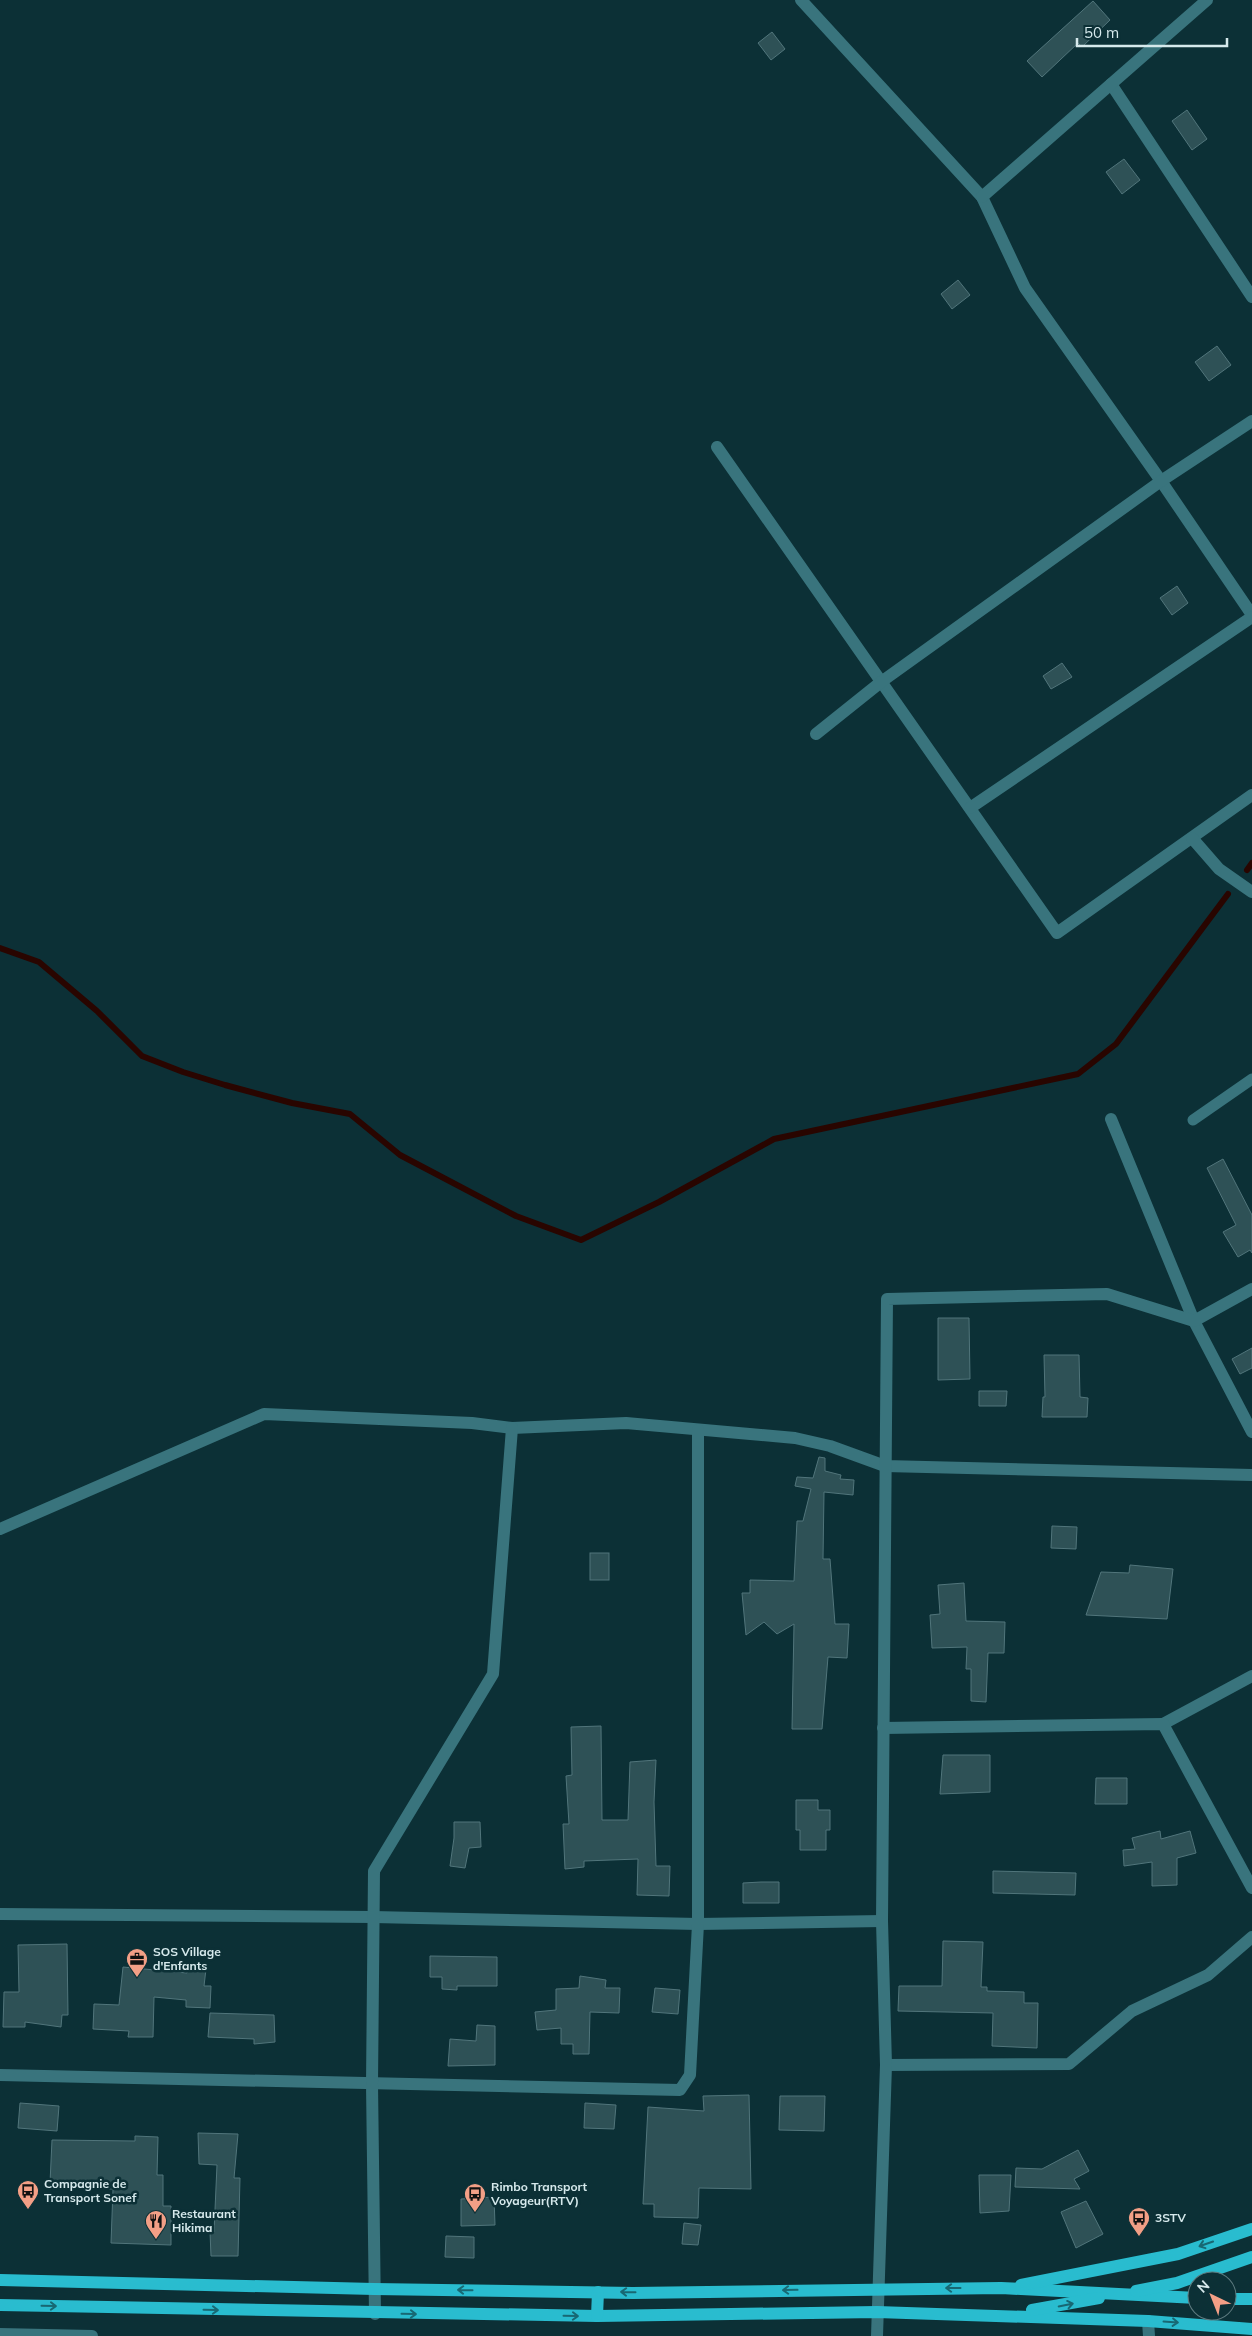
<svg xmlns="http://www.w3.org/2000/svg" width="1252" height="2336" font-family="Mulish,sans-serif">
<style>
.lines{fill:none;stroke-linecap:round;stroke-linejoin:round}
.stream{stroke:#290500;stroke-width:6}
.building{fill:#2e5156;stroke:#51757b}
.lane{stroke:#39747d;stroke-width:11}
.street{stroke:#39747d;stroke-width:12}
.primary{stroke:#29bccf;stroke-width:12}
.oneway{stroke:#186873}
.labels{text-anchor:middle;stroke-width:5;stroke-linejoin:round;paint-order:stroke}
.poi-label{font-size:12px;font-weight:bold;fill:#d6e9ec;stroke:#0c3036;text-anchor:start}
</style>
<rect width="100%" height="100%" fill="#0c3036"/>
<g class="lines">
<g class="stream">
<polyline points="1247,870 1252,863"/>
<polyline points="0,948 39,962 97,1011 142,1056 183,1072 225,1085 292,1103 350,1114 400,1155 516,1216 581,1240 659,1202 774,1139 1078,1074 1116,1044 1228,894"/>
</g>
</g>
<g class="building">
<polygon points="1093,1 1110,20 1082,47 1078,43 1042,77 1027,61"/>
<polygon points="772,32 785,49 771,60 758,43"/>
<polygon points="1187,110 1207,139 1192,150 1172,121"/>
<polygon points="1124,159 1140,180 1122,194 1106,172"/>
<polygon points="958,280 970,295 952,309 941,294"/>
<polygon points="1217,346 1231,365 1209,381 1195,362"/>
<polygon points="1177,586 1188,603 1172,615 1160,598"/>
<polygon points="1062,663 1072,677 1051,689 1043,676"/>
<polygon points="1223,1159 1252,1215 1252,1253 1250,1250 1238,1257 1223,1232 1236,1225 1207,1168"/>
<polygon points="938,1318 969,1318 970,1379 938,1380"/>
<polygon points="1252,1348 1252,1368 1240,1374 1232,1359"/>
<polygon points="1044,1355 1079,1355 1080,1397 1088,1398 1087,1417 1042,1417 1043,1397 1045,1397"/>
<polygon points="979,1391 1007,1391 1006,1406 979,1406"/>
<polygon points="819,1457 825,1458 825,1471 841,1475 840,1479 854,1480 853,1495 824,1492 823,1559 830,1559 835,1624 849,1624 847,1658 828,1657 822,1729 792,1729 794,1624 777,1634 764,1622 746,1635 742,1593 750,1593 750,1580 794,1581 797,1521 803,1521 811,1489 795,1486 797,1477 813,1478"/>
<polygon points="1052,1526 1077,1527 1076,1549 1051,1548"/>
<rect x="590" y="1553" width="19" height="27"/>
<polygon points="1130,1565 1173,1569 1167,1619 1086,1615 1101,1572 1129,1573"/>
<polygon points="964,1583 966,1621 1005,1622 1004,1653 988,1653 986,1702 971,1701 971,1669 966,1669 967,1647 932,1648 930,1615 940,1614 938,1585"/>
<polygon points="601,1726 602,1820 628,1820 630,1762 656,1760 654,1802 656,1866 670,1866 669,1896 637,1895 638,1859 584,1861 584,1867 565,1869 563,1824 569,1824 566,1776 572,1775 571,1727"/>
<polygon points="943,1755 990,1755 990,1792 940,1794"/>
<polygon points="1096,1778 1127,1778 1127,1804 1095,1804"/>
<polygon points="796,1800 818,1800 818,1810 830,1810 830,1830 826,1830 826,1850 800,1850 800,1830 796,1830"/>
<polygon points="454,1822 480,1822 481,1847 469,1848 465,1868 450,1866 454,1838"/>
<polygon points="1160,1831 1161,1839 1190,1831 1196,1853 1177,1858 1177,1885 1152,1886 1152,1862 1124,1866 1123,1850 1135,1849 1132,1838"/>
<polygon points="993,1871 1076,1873 1075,1895 993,1893"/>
<polygon points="761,1882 779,1882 779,1903 743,1903 743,1883"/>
<polygon points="943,1941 983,1942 981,1987 987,1987 987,1991 1024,1992 1024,2003 1038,2003 1037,2048 992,2046 993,2013 898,2011 899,1986 942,1986"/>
<polygon points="67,1944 68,2015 62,2015 61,2027 25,2022 25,2027 3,2027 4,1992 19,1992 18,1945"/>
<polygon points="430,1956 497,1957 497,1986 457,1986 457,1990 442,1989 442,1977 430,1977"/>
<polygon points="123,1967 187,1973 187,1967 206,1969 204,1986 211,1986 210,2008 186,2007 186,2000 154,1997 153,2037 128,2037 129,2031 93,2029 94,2004 119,2005"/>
<polygon points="580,1976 606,1980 605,1988 620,1988 619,2013 590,2012 589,2054 573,2054 573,2044 561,2044 561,2028 537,2030 535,2012 556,2010 556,1989 579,1988"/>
<polygon points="655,1988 680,1990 678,2014 652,2012"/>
<polygon points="210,2013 274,2015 275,2042 254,2044 254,2039 208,2037"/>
<polygon points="477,2025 495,2026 495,2065 448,2066 450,2039 476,2041"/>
<polygon points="749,2095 751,2189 699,2188 698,2218 654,2217 654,2204 643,2204 648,2107 704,2111 703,2096"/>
<polygon points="780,2096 825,2096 824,2131 779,2130"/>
<polygon points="20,2103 59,2106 57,2131 18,2128"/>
<polygon points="585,2103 616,2105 614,2129 584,2128"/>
<polygon points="198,2133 238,2134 234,2178 240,2178 238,2256 211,2256 210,2232 214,2232 217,2165 199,2164"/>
<polygon points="135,2136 158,2137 157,2175 163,2175 163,2206 171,2206 171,2245 111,2243 113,2189 102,2189 102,2184 50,2183 52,2140 135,2141"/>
<polygon points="1078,2150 1089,2171 1074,2179 1080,2189 1015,2187 1016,2168 1042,2169"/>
<polygon points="979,2175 1011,2175 1009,2211 980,2213"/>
<polygon points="494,2197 495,2225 461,2226 461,2199"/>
<polygon points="1086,2201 1103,2234 1076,2248 1061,2212"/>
<polygon points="684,2223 701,2225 698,2245 682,2244"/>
<polygon points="446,2236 474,2237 474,2258 445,2257"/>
</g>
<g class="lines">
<polyline class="lane" points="1193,1120 1252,1079"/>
<g class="street">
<polyline points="801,0 982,197 1025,288 1161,481 1252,615"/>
<polyline points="1111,84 1252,297"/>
<polyline points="982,197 1207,0"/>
<polyline points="717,447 1057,933 1252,795"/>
<polyline points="816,734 881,682 1161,481 1252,421"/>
<polyline points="970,808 1252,617"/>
<polyline points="1192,838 1219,869 1252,892"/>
<polyline points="1111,1119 1194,1321 1252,1432"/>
<polyline points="0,1529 264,1414 472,1423 512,1428 626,1423 795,1438 830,1446 885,1466 1252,1475"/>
<polyline points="1163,1724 1252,1676"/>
<polyline points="883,1728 1163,1724 1252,1888"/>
<polyline points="0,1914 373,1917 698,1924 882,1921"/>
<polyline points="886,2065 1069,2064 1132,2011 1208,1975 1252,1937"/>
<polyline points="0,2075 680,2090 690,2075 698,1924 698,1430"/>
<polyline points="375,2314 372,2084 374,1871 493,1674 512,1428"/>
<polyline points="1148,2321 1149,2336"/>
<polyline points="0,2334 92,2336"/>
<polyline points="877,2336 886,2065 882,1921 887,1299 1107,1294 1194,1321 1252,1289"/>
</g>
<g class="primary">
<polyline points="0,2280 374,2289 633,2293 1001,2288 1197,2298"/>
<polyline points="1021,2285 1178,2254 1252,2229"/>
<polyline points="1136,2291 1177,2283 1252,2257"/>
<polyline points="1227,2299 1252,2299"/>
<polyline points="0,2305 597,2316 877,2312 1148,2321 1252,2329"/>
<polyline points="1032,2310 1099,2298"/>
<polyline points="597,2316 598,2292"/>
</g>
</g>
<defs><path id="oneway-shaft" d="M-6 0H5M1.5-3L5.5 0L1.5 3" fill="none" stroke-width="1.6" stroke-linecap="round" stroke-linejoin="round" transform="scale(1.25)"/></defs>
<g class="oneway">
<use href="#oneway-shaft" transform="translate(1206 2244) rotate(161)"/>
<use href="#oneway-shaft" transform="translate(953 2288) rotate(-180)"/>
<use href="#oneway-shaft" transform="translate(465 2290) rotate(-179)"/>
<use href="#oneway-shaft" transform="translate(790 2290) rotate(179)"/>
<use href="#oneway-shaft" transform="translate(628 2292) rotate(-179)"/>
<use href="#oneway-shaft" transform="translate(1066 2305) rotate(-11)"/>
<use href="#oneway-shaft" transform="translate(49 2306) rotate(1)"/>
<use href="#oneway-shaft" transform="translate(211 2310) rotate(1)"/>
<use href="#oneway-shaft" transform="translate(409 2314) rotate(1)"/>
<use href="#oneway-shaft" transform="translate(571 2316) rotate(1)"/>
<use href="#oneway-shaft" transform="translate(1171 2322) rotate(4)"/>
</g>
<defs>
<g id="office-pin" transform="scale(1.125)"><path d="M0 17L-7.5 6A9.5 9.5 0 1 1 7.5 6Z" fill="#f39f86" stroke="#0c3036"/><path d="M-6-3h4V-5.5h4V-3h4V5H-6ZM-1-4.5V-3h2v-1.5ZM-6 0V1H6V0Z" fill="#111"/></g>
<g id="bus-pin" transform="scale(1.125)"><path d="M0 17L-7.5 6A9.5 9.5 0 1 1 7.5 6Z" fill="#f39f86" stroke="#0c3036"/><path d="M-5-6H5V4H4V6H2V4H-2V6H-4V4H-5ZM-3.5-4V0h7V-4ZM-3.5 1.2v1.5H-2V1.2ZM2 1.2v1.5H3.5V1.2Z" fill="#111"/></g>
<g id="restaurant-pin" transform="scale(1.125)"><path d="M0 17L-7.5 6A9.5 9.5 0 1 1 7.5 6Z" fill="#f39f86" stroke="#0c3036"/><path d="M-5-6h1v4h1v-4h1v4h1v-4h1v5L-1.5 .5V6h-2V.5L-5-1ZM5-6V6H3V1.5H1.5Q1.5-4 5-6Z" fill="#111"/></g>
</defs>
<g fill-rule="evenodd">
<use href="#office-pin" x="137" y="1959"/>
<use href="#bus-pin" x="28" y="2191"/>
<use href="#bus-pin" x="475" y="2194"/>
<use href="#bus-pin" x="1139" y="2218"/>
<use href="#restaurant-pin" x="156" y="2221"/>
</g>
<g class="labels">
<g class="poi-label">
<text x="153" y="1956">SOS Village<tspan x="153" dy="14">d'Enfants</tspan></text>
<text x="44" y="2188">Compagnie de<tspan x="44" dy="14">Transport Sonef</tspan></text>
<text x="491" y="2191">Rimbo Transport<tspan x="491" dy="14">Voyageur(RTV)</tspan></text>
<text x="172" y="2218">Restaurant<tspan x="172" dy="14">Hikima</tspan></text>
<text x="1155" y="2222">3STV</text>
</g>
</g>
<g transform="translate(1212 2296) rotate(317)"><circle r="24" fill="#0c3036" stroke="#5d7a7f"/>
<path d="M0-4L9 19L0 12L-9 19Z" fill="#f39f86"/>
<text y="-8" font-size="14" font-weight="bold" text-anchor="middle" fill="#d6e9ec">N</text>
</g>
<path d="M1077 38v8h150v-8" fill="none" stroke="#d6e9ec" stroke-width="2.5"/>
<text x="1084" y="38" font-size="15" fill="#d6e9ec" stroke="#0c3036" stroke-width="4" paint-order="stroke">50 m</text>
</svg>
